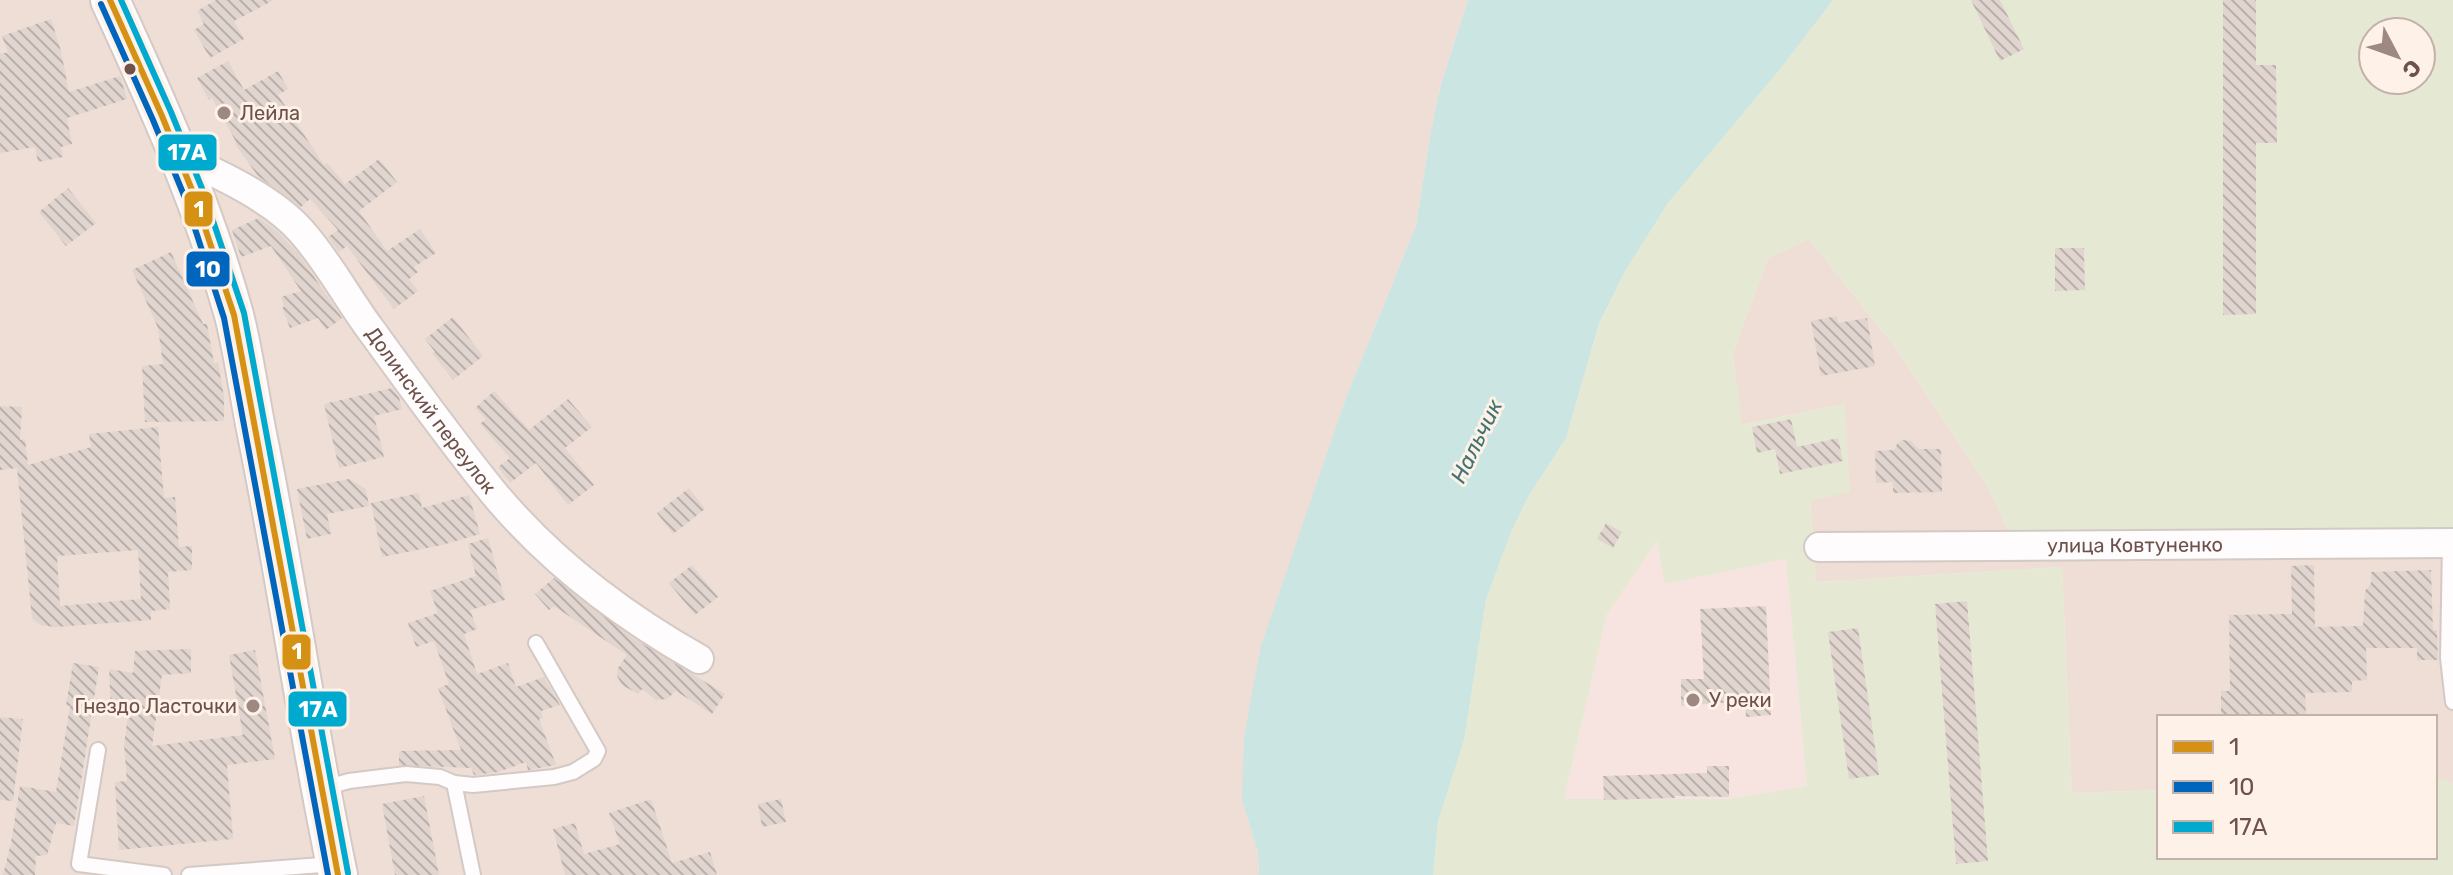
<svg xmlns="http://www.w3.org/2000/svg" width="2453" height="875" font-family="Rubik,sans-serif">
<style>
.residential{fill:#eeded6}
.commercial{fill:#f7e3df}
.garden{fill:#e5e9d4;fill-rule:evenodd}
.water{fill:#cbe5e2}
.building{fill:url(#building-back-hatch);fill-rule:evenodd}
.lines{fill:none;stroke-linecap:round;stroke-linejoin:round}
.lane-casing{stroke:#d3c9c5;stroke-width:18}
.street-casing{stroke:#d3c9c5;stroke-width:32}
.secondary-casing{stroke:#d4c9c4;stroke-width:42}
.lane{stroke:#fefcfc;stroke-width:14}
.street{stroke:#fefcfc;stroke-width:28}
.secondary{stroke:#fefcfc;stroke-width:38}
.bus-1-casing{stroke:#fdf1e8;stroke-width:12}
.bus-2-casing{stroke:#fdf1e8;stroke-width:12}
.bus-3-casing{stroke:#fdf1e8;stroke-width:12}
.bus-1{stroke:#d59113;stroke-width:6}
.bus-2{stroke:#0065bd;stroke-width:6}
.bus-3{stroke:#00a9ce;stroke-width:6}
.bus-dot{fill:#6f514b;stroke:#fdf1e8;stroke-width:3}
.poi-dot{fill:#9e8882;stroke:#fdf1e8;stroke-width:3}
.labels{text-anchor:middle;stroke-width:6;stroke-linejoin:round;paint-order:stroke}
.poi-label{font-size:20px;fill:#6f514b;stroke:#fdf1e8;text-anchor:start}
.street-label{font-size:20px;fill:#6f514b;stroke:#fdf1e8}
.water-label{font-size:22px;font-style:italic;fill:#417472;stroke:#fdf1e8}
.line-badge{stroke:#fdf1e8;stroke-width:3}
.badge-label{font-size:22px;text-anchor:middle;font-weight:bold;fill:#fff}
</style>
<defs>
<pattern id="building-back-hatch" width="6" height="6" patternUnits="userSpaceOnUse" patternTransform="scale(2)"><rect width="6" height="6" fill="#e1d5d0"/><path d="M-1 5l2 2M0 0l6 6M5-1l2 2" fill="none" stroke="#bbafab"/></pattern>
</defs>
<rect width="100%" height="100%" fill="#f5ede8"/>
<g class="residential">
<polygon points="0,0 1468,0 1441,84 1431,131 1416,226 1347,395 1286,577 1242,801 1258,852 1259,875 0,875"/>
<polygon points="1809,239 1895,347 1989,489 2015,546 2453,543 2453,784 2443,779 2435,779 2435,717 2159,717 2159,790 2072,793 2062,567 1816,582 1810,500 1845,404 1741,425 1733,353 1768,258"/>
</g>
<polygon class="commercial" points="1658,540 1666,584 1786,559 1807,786 1729,799 1564,799 1607,614"/>
<path class="garden" d="M 1833,0 L 2453,0 L 2453,543 L 2015,546 L 1989,489 L 1895,347 L 1809,239 L 1768,258 L 1733,353 L 1742,425 L 1845,404 L 1850,492 L 1810,501 L 1816,582 L 2062,567 L 2072,793 L 2159,790 L 2159,857 L 2435,857 L 2435,779 L 2443,779 L 2453,784 L 2453,875 L 1433,875 L 1438,821 L 1464,739 L 1486,599 L 1511,532 L 1528,497 L 1566,438 L 1599,325 L 1625,271 L 1668,203 L 1781,68 ZM 2373,32 L 2421,32 L 2421,80 L 2373,80 ZM 1657,541 L 1665,584 L 1786,559 L 1807,786 L 1729,799 L 1564,799 L 1607,614 Z"/>
<polygon class="water" points="1468,0 1833,0 1781,68 1668,203 1625,271 1599,324 1566,438 1528,497 1511,532 1486,599 1464,740 1438,821 1433,875 1259,875 1258,852 1242,801 1244,737 1261,646 1347,395 1416,226 1431,131 1441,84"/>
<g class="building">
<polygon points="216,0 274,0 234,21 244,39 210,58 194,30 204,24 197,11"/>
<polygon points="1971,0 2000,0 2024,49 2000,61"/>
<polygon points="2223,0 2256,0 2256,65 2276,65 2277,143 2256,143 2256,314 2223,315"/>
<polygon points="51,19 61,51 69,92 120,76 127,99 67,118 72,144 61,147 63,157 38,162 35,147 0,153 0,53 8,53 2,36"/>
<polygon points="228,61 244,90 278,71 288,89 278,95 324,165 327,163 345,184 379,159 397,182 359,211 387,251 420,229 436,253 414,267 418,272 409,279 418,291 394,309 347,246 339,252 328,237 338,230 310,199 301,207 258,176 235,144 236,142 212,98 209,100 197,78"/>
<polygon points="68,188 96,223 66,246 39,212"/>
<polygon points="259,218 278,232 298,253 342,318 326,330 318,318 290,328 282,308 284,307 281,297 301,291 271,246 241,257 232,230"/>
<polygon points="2055,248 2084,248 2085,290 2055,291"/>
<polygon points="171,252 203,324 207,324 214,363 218,363 224,397 224,421 145,422 142,366 163,364 158,328 132,270"/>
<polygon points="1837,316 1838,323 1867,318 1875,366 1821,376 1811,321"/>
<polygon points="453,317 483,356 453,380 432,353 435,352 425,339"/>
<polygon points="392,388 399,397 402,409 374,416 384,457 339,468 324,404"/>
<polygon points="494,391 529,430 568,399 592,427 565,448 594,485 568,505 536,463 510,483 498,467 510,458 480,424 486,419 475,408"/>
<path d="M 0,406 L 22,407 L 20,440 L 25,439 L 28,465 L 91,447 L 89,434 L 158,427 L 164,498 L 175,497 L 179,547 L 192,546 L 192,570 L 168,572 L 170,609 L 151,611 L 151,620 L 55,627 L 40,625 L 32,618 L 17,468 L 0,470 ZM 138,550 L 141,599 L 60,606 L 57,556 Z"/>
<polygon points="1791,419 1797,447 1838,438 1843,461 1780,474 1775,449 1757,453 1752,427"/>
<polygon points="1903,440 1911,441 1919,449 1941,449 1942,492 1893,493 1893,482 1876,483 1875,451 1894,450 1897,444"/>
<polygon points="349,479 366,489 369,506 327,514 331,534 307,539 297,489"/>
<polygon points="689,488 705,509 673,534 657,513"/>
<polygon points="419,493 422,508 469,495 480,534 442,545 382,557 371,503"/>
<polygon points="1606,523 1622,532 1613,548 1597,539"/>
<polygon points="488,538 505,600 470,610 477,629 464,634 477,674 508,663 516,687 544,677 560,705 541,711 543,718 539,719 556,765 528,770 526,762 498,772 474,775 471,768 399,765 399,751 461,750 438,688 449,684 434,641 416,647 408,623 438,613 430,591 476,576 468,544"/>
<polygon points="692,565 718,597 695,615 669,583"/>
<polygon points="2314,565 2315,627 2363,626 2365,591 2371,583 2371,572 2431,570 2433,630 2437,630 2438,660 2417,660 2417,648 2366,648 2367,680 2352,681 2352,692 2305,693 2306,716 2221,717 2221,691 2230,691 2229,615 2292,614 2291,566"/>
<polygon points="554,578 633,638 725,694 712,714 676,691 667,699 656,700 642,689 638,694 622,685 617,676 618,668 627,655 554,606 549,610 535,594"/>
<polygon points="1967,601 1988,861 1956,864 1935,604"/>
<polygon points="1766,606 1771,715 1746,717 1745,701 1681,706 1681,679 1704,679 1700,609"/>
<polygon points="1858,628 1879,775 1849,779 1828,632"/>
<polygon points="191,649 191,673 162,675 152,746 243,735 229,655 255,650 275,759 227,765 233,839 119,850 115,782 127,781 124,745 128,716 111,713 109,669 133,673 135,651"/>
<polygon points="73,663 99,667 74,826 56,823 47,855 36,856 35,875 3,875 11,843 20,786 56,792 70,706 66,705"/>
<polygon points="0,717 23,719 13,801 0,800"/>
<polygon points="1707,766 1729,766 1729,797 1675,796 1675,798 1604,800 1603,776 1707,773"/>
<polygon points="424,796 439,875 395,875 382,804"/>
<polygon points="651,799 672,863 710,852 717,875 565,875 553,829 575,823 584,854 620,844 609,813"/>
<polygon points="781,799 786,822 762,827 758,804"/>
</g>
<g class="lines">
<g class="lane-casing">
<g id="lane">
<polyline points="2450,543 2448,658 2453,702"/>
<polyline points="98,750 79,864 164,875"/>
<polyline points="454,783 473,875"/>
<polyline points="321,789 349,781 406,774 440,777 454,783 473,785 554,777 573,772 594,759 598,751 536,643"/>
<polyline points="189,875 335,864"/>
</g>
</g>
<g class="street-casing">
<g id="street">
<path id="s1" d="M 177,155 C 217,173 272,198 301,231 C 328,261 347,298 371,330 C 410,384 450,439 492,491 C 548,559 623,616 699,659"/>
<path id="s2" d="M 1819,547 L 2453,543"/>
</g>
</g>
<g class="secondary-casing">
<path id="secondary" d="M 110,0 C 157,102 204,207 234,315 C 244,354 249,395 257,434 C 287,581 307,729 338,875"/>
</g>
<use href="#lane" class="lane"/>
<use href="#street" class="street"/>
<use href="#secondary" class="secondary"/>
<g class="bus-1-casing">
<polyline id="bus-1" points="110,0 162,116 194,195 234,315 338,875"/>
</g>
<g class="bus-2-casing">
<polyline id="bus-2" points="101,4 153,120 185,198 224,318 328,875"/>
</g>
<g class="bus-3-casing">
<polyline id="bus-3" points="121,0 171,112 203,191 244,313 348,873"/>
</g>
<use href="#bus-1" class="bus-1"/>
<use href="#bus-2" class="bus-2"/>
<use href="#bus-3" class="bus-3"/>
</g>
<circle class="bus-dot" cx="130" cy="69" r="7"/>
<g class="poi-dot">
<circle cx="224" cy="113" r="8"/>
<circle cx="1693" cy="700" r="8"/>
<circle cx="253" cy="706" r="8"/>
</g>
<g class="labels">
<g class="poi-label">
<text x="240" y="120">Лейла</text>
<text x="1709" y="707">У реки</text>
<text x="237" y="713" text-anchor="end">Гнездо Ласточки</text>
</g>
<g class="street-label">
<text dy="7" stroke="none"><textPath href="#s1" startOffset="368">Долинский переулок</textPath></text>
<text dy="7" stroke="none"><textPath href="#s2" startOffset="316">улица Ковтуненко</textPath></text>
</g>
<g class="water-label">
<text transform="translate(1476 441) rotate(-64)" y="8">Нальчик</text>
</g>
</g>
<g class="line-badge">
<rect x="157" y="133" width="61" height="39" rx="8" fill="#00a9ce"/>
<rect x="183" y="190" width="31" height="38" rx="8" fill="#d59113"/>
<rect x="185" y="250" width="46" height="38" rx="8" fill="#0065bd"/>
<rect x="281" y="633" width="31" height="38" rx="8" fill="#d59113"/>
<rect x="287" y="690" width="61" height="38" rx="8" fill="#00a9ce"/>
</g>
<g class="badge-label">
<text x="187" y="160">17А</text>
<text x="199" y="217">1</text>
<text x="208" y="277">10</text>
<text x="297" y="659">1</text>
<text x="318" y="717">17А</text>
</g>
<rect x="2157" y="715" width="280" height="144" fill="#fdf1e8" stroke="#c4b1a9" stroke-width="2"/>
<rect x="2173" y="741" width="40" height="12" fill="#d59113" stroke="#c4b1a9" stroke-width="2"/>
<text x="2229" y="755" font-size="24" fill="#6f514b">1</text>
<rect x="2173" y="781" width="40" height="12" fill="#0065bd" stroke="#c4b1a9" stroke-width="2"/>
<text x="2229" y="795" font-size="24" fill="#6f514b">10</text>
<rect x="2173" y="821" width="40" height="12" fill="#00a9ce" stroke="#c4b1a9" stroke-width="2"/>
<text x="2229" y="835" font-size="24" fill="#6f514b">17А</text>
<g transform="translate(2397 56) rotate(131)"><circle r="38" fill="#fdf1e8" stroke="#c4b1a9" stroke-width="2"/>
<path d="M0-6L14 30L0 20L-14 30Z" fill="#9e8882"/>
<text y="-12" font-size="22" font-weight="bold" text-anchor="middle" fill="#6f514b">С</text>
</g>
</svg>
